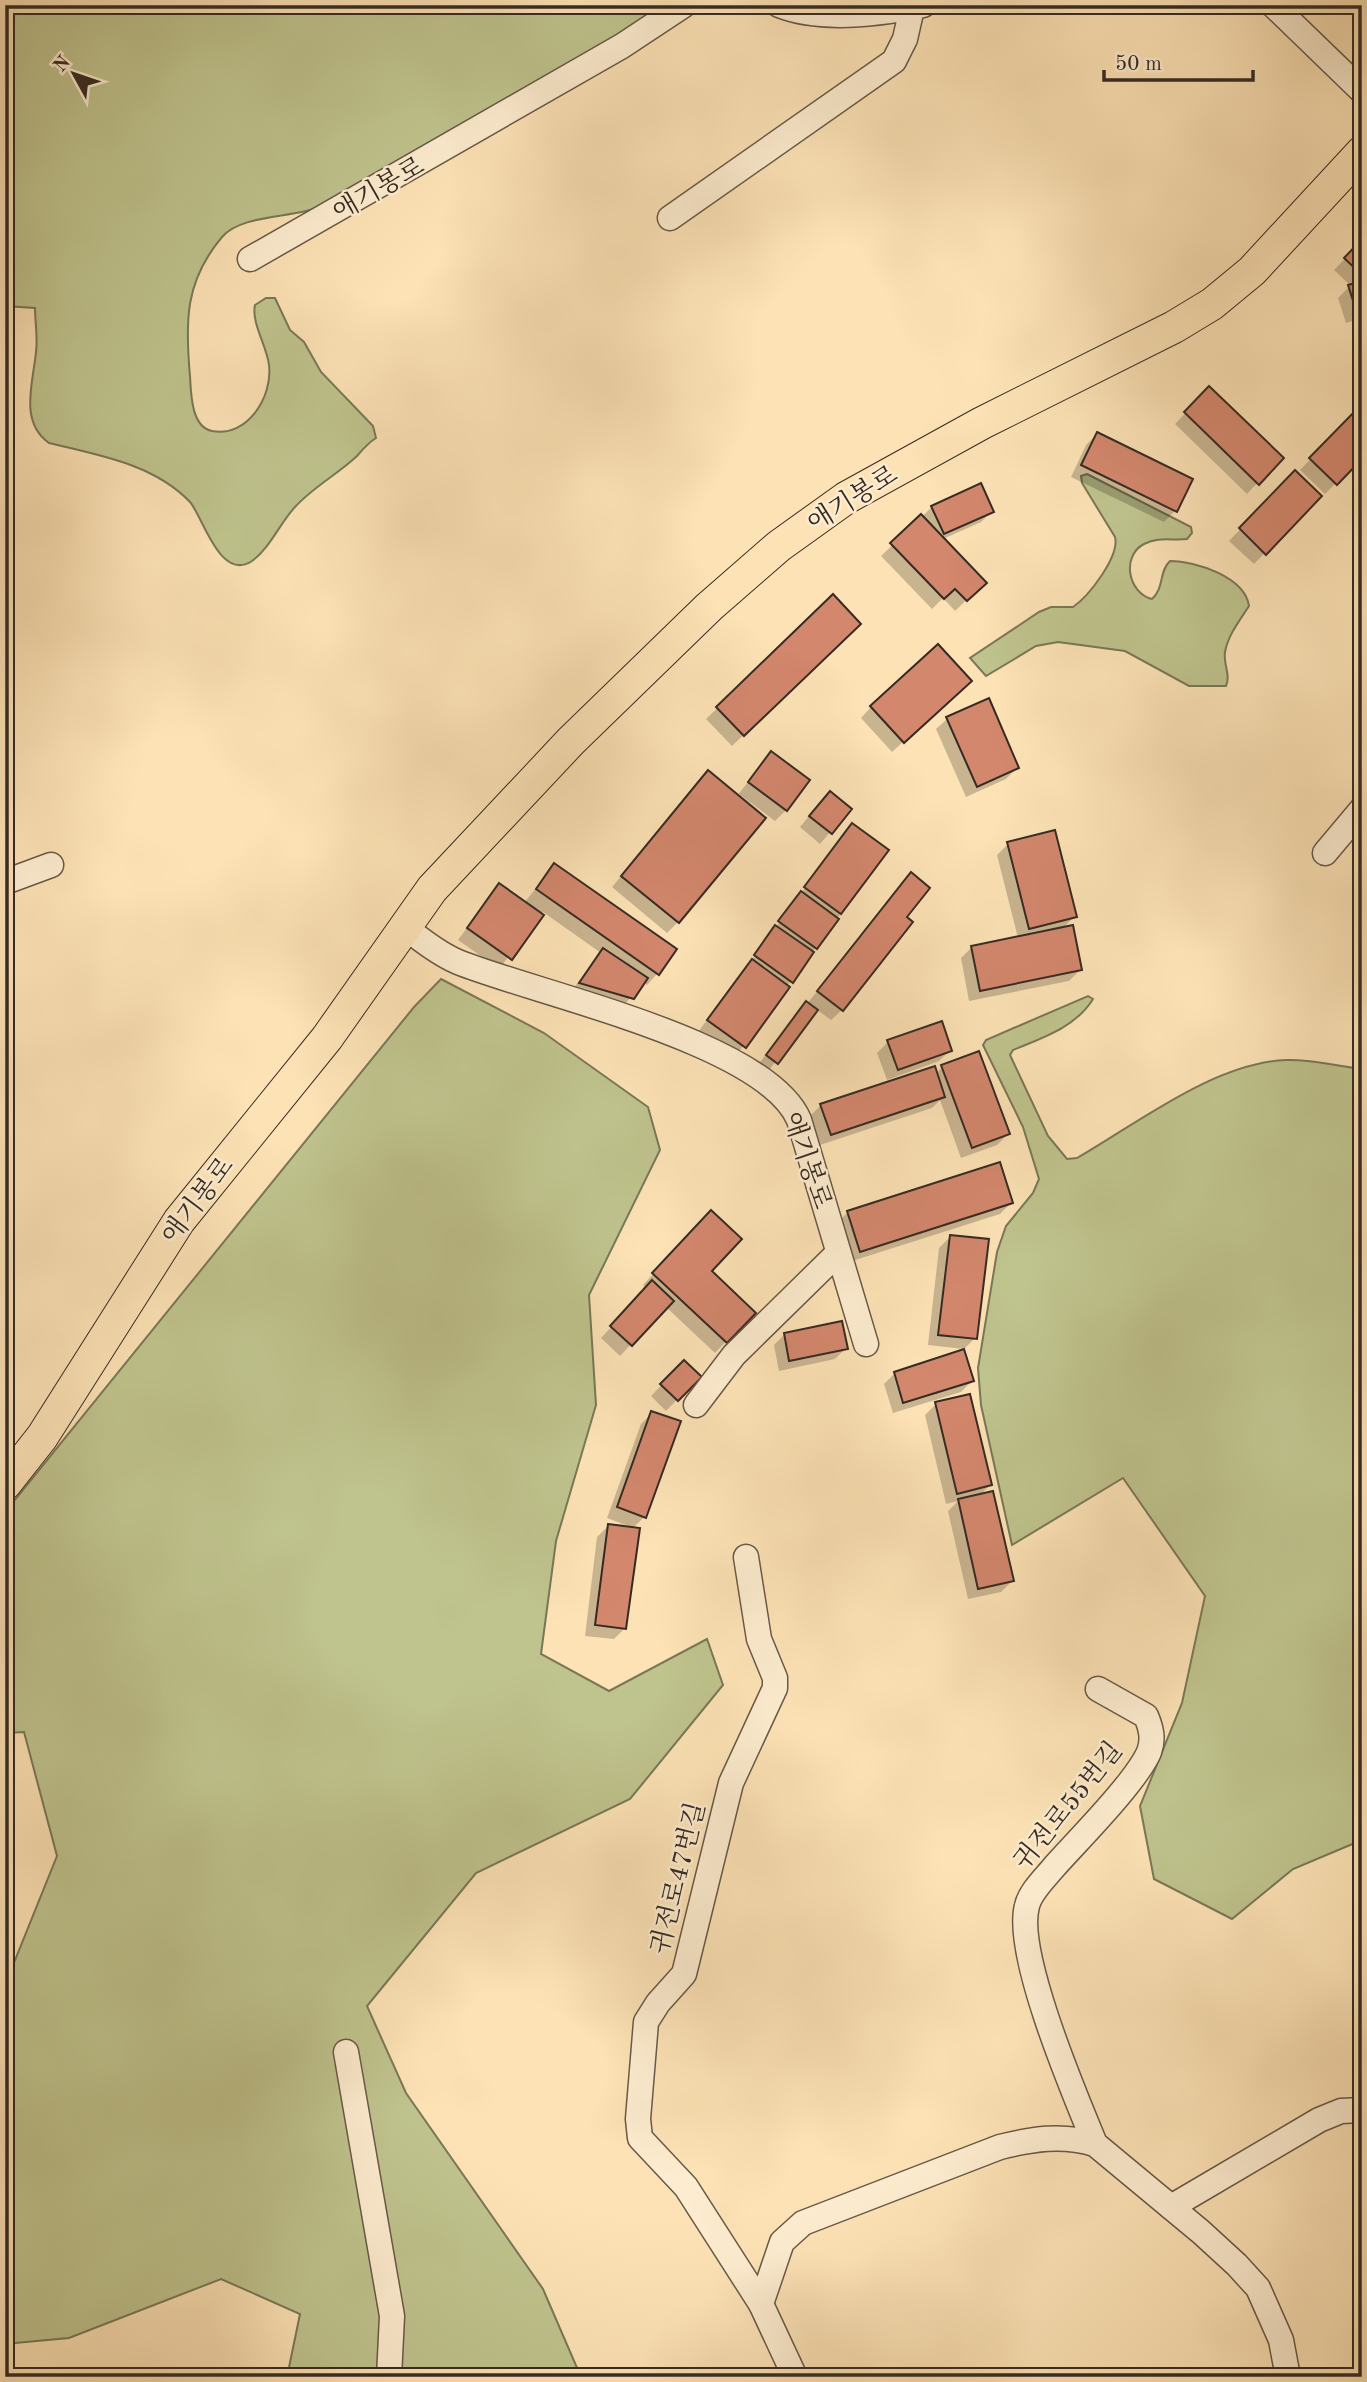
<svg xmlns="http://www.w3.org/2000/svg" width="1367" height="2382" font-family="'Old Standard TT','Noto Serif KR',serif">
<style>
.green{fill:#bfc38d;stroke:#7a7758;stroke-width:2}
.shadow{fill:#0003}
.building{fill:#d3876d;stroke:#362b24;stroke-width:2}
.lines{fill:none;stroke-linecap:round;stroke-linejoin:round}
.minor-casing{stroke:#685948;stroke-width:27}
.major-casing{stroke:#362b24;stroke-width:34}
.minor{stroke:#fdeccf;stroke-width:24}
.major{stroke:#fce2b5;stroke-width:32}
.labels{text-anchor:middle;stroke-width:5;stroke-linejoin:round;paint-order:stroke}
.street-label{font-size:26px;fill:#362b24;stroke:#fdeccf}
</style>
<rect width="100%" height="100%" fill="#fce2b5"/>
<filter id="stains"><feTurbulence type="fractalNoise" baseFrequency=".00286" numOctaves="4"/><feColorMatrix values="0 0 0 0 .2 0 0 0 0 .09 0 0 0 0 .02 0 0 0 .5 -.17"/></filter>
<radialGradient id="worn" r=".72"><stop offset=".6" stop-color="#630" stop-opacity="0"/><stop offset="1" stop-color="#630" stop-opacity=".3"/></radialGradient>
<g class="green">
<path d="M 5,5 L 672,5 C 557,71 443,140 327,204 C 298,219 242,213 222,237 C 185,281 185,321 190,376 C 191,393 191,427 212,431 C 247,438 273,397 269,365 C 267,346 251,323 255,305 L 266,298 L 275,298 L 290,330 L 304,342 L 321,372 L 373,426 L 376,438 C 368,443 363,449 357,456 C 338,474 313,487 295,507 C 280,523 270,548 252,561 C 220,582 203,517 190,502 C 154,464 98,455 49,443 C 19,422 33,383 36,352 C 38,338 35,322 35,308 L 5,306 Z"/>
<path d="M 1087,474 L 1191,527 L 1192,533 L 1187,539 C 1172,541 1159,536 1144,544 C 1121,556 1128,593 1152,599 C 1164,589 1159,571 1170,561 C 1196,561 1245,577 1249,606 C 1240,620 1228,635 1225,652 C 1223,665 1231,674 1226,686 L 1189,686 L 1125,651 L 1058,642 L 1036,646 L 986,676 L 970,658 L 1039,612 L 1051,607 L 1073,607 C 1089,596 1120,556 1115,537 L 1082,483 L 1081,476 Z"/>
<polygon points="441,979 544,1033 648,1107 660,1150 589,1295 596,1405 556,1541 541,1654 609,1691 707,1639 723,1685 630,1799 476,1873 367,2006 406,2093 543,2289 581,2377 287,2377 300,2314 221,2279 69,2338 5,2344 5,1985 57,1856 24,1732 5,1733 5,1512 414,1007"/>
<path d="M 1088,996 L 1093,999 C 1076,1027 1042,1038 1013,1050 L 1010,1055 L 1048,1136 L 1067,1159 L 1077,1158 C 1138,1123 1214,1063 1286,1060 C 1311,1059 1337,1066 1362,1069 L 1362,1840 L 1293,1869 L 1232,1919 L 1154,1879 L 1140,1806 L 1182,1703 L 1205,1596 L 1123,1478 L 1012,1545 L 981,1405 L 978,1368 L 997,1252 L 1006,1226 L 1033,1193 L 1039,1179 L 1023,1127 L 983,1045 L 986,1040 Z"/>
</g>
<g class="shadow">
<polygon points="1362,241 1362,273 1350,285 1334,270"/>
<polygon points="1362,283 1362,318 1346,323 1338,298 1349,287"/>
<polygon points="1209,389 1281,458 1247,494 1175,424"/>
<polygon points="1362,406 1362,457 1325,494 1300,470"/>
<polygon points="1097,434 1175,511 1164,522 1071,477 1086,445"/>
<polygon points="1295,472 1320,496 1254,564 1229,541"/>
<polygon points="932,507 992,511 981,522 943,539 984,583 955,611 943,598 932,609 881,556"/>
<polygon points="833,597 859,624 732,746 706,719"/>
<polygon points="958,692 892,752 861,718 871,707"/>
<polygon points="947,719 1017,768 1006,779 966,797 936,729"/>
<polygon points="771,753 786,810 775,821 739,794 678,922 667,933 612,887 708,772 737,796"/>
<polygon points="819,804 849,810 820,844 800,827"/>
<polygon points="852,825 887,851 734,1058 698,1032"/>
<polygon points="1008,844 1075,916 1062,929 1080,970 1069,981 969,1001 961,958 972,947 1018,938 997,855"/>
<polygon points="554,866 657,974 647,985 643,982 621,1009 569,994 601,953 543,912 499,969 458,940 499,885 524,903"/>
<polygon points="911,875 905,917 842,1010 831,1020 816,1009 766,1074 756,1067"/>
<polygon points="888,1042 950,1050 939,1061 887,1080 877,1053"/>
<polygon points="942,1067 1008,1134 997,1145 961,1158 940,1100 932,1108 820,1145 810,1116 821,1105 936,1074"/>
<polygon points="1011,1203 1000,1214 849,1262 837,1223 848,1212"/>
<polygon points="700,1223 709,1271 753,1313 715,1353 666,1307 620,1356 601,1338 647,1289 643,1285"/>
<polygon points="950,1237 975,1338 964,1349 928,1345 939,1248"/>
<polygon points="785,1334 846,1348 835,1359 779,1371 774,1345"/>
<polygon points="684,1362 699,1377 666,1411 651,1396"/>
<polygon points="895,1373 972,1381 961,1392 893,1413 884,1384"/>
<polygon points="936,1404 990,1485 979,1496 1012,1581 1001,1592 968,1599 948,1511 958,1501 946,1504 925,1415"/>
<polygon points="652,1413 644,1517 632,1529 625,1628 614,1639 585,1636 597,1537 608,1526 631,1527 607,1518 641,1424"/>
</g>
<g class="building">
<polygon points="1362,239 1362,275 1344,258"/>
<polygon points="1362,281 1362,312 1357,313 1348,285"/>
<polygon points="1209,386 1284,458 1259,485 1184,412"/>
<polygon points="1362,404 1362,459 1337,485 1309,458"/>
<polygon points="1097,432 1193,479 1177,512 1081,465"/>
<polygon points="1295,470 1322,496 1266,555 1239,528"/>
<polygon points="981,483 994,512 944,534 931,506"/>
<polygon points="921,514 987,583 967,601 955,589 944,599 890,543"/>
<polygon points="833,594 861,624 744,736 716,707"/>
<polygon points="938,644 972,681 904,743 870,706"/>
<polygon points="989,698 1019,768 977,787 946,717"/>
<polygon points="771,751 810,780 787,811 748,782"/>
<polygon points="708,770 766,818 679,923 621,876"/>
<polygon points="830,791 852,809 832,834 809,816"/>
<polygon points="852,823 889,850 841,914 804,887"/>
<polygon points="1055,830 1077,917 1029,929 1007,842"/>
<polygon points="554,863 677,949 659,975 536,889"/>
<polygon points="911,872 930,888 907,917 913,922 843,1011 817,991"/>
<polygon points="499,883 544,915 512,960 467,928"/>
<polygon points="801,891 839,919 817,949 778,921"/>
<polygon points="775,925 814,952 793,983 754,955"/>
<polygon points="1073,925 1082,970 980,991 971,946"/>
<polygon points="603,948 648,978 634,999 579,983"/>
<polygon points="752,959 790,987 746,1048 707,1020"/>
<polygon points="806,1001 818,1010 778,1064 766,1055"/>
<polygon points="942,1021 952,1051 898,1070 887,1040"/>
<polygon points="979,1051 1010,1134 972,1148 941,1065"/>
<polygon points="935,1066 945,1097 831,1135 820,1104"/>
<polygon points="1000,1162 1013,1203 860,1252 847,1211"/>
<polygon points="711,1210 742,1239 712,1271 756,1313 727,1343 652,1273"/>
<polygon points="950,1235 989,1239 977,1339 938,1335"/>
<polygon points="652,1280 674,1301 632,1346 610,1326"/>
<polygon points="842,1321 848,1349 789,1361 784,1333"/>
<polygon points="964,1349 974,1381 903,1403 894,1372"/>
<polygon points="684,1360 702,1377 678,1401 660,1384"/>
<polygon points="970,1394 992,1485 957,1494 935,1402"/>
<polygon points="651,1411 681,1421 646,1518 617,1507"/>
<polygon points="993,1491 1014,1581 978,1589 958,1499"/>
<polygon points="608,1524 640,1528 626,1629 595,1625"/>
</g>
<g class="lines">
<g class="minor-casing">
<g id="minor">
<path d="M 779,5 C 821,22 880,14 923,5"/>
<polyline points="1273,5 1362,91"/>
<polyline points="670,218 894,61 905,39 912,8"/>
<polyline points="250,259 622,46 684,5"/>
<polyline points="1325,853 1362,809"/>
<polyline points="5,882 51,865"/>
<path d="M 405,927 C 421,940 439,954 458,962 C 537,994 766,1042 799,1120 L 866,1344"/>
<polyline points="696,1405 734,1355 838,1253"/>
<polyline points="746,1557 759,1639 775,1678 775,1688 731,1783 684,1974 658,2003 646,2022 638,2119 640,2138 686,2187 761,2304 795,2377"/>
<polyline points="346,2052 392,2316 389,2377"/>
<path d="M 1095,2144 C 1075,2095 1014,1953 1027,1906 C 1030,1892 1045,1878 1054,1867 C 1078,1840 1136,1782 1149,1752 C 1154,1739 1151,1728 1146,1716 L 1098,1689"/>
<polyline points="1171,2207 1319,2120 1341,2111 1362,2110"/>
<path d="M 761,2304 L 782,2242 L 803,2223 L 1000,2147 C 1032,2139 1062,2134 1095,2144 L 1201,2232 L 1237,2265 L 1258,2288 L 1281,2340 L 1288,2377"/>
</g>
</g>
<g class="major-casing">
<polyline id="major" points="5,1484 42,1437 179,1221 327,1038 432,889 571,741 709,607 779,546 846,498 982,423 1174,327 1212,304 1252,271 1362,152"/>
</g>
<use href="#minor" class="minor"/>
<use href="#major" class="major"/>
</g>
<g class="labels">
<g class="street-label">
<text transform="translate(378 188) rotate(-30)" y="9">애기봉로</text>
<text transform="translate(852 498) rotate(-32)" y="9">애기봉로</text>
<text transform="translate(808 1160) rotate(71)" y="9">애기봉로</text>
<text transform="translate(197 1200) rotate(-53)" y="9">애기봉로</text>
<text transform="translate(1067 1805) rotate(-51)" y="9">귀전로55번길</text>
<text transform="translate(677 1878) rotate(-76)" y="9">귀전로47번길</text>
</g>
</g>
<rect width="1367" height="2382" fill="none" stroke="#fce2b5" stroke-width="28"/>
<rect x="7" y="7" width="1353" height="2368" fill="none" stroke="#362b24" stroke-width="3.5"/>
<rect x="14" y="14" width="1339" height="2354" fill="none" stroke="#362b24" stroke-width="2"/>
<g transform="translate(74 74) rotate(310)" stroke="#fdeccf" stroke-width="5" paint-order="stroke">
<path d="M0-5L12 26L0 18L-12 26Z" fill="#362b24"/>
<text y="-10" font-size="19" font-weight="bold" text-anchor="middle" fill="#362b24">N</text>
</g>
<path d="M1104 70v10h149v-10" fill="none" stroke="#362b24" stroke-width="3.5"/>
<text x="1115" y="70" font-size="21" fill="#362b24" stroke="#fdeccf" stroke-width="5" paint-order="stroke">50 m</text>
<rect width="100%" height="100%" filter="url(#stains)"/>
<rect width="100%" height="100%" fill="url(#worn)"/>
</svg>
